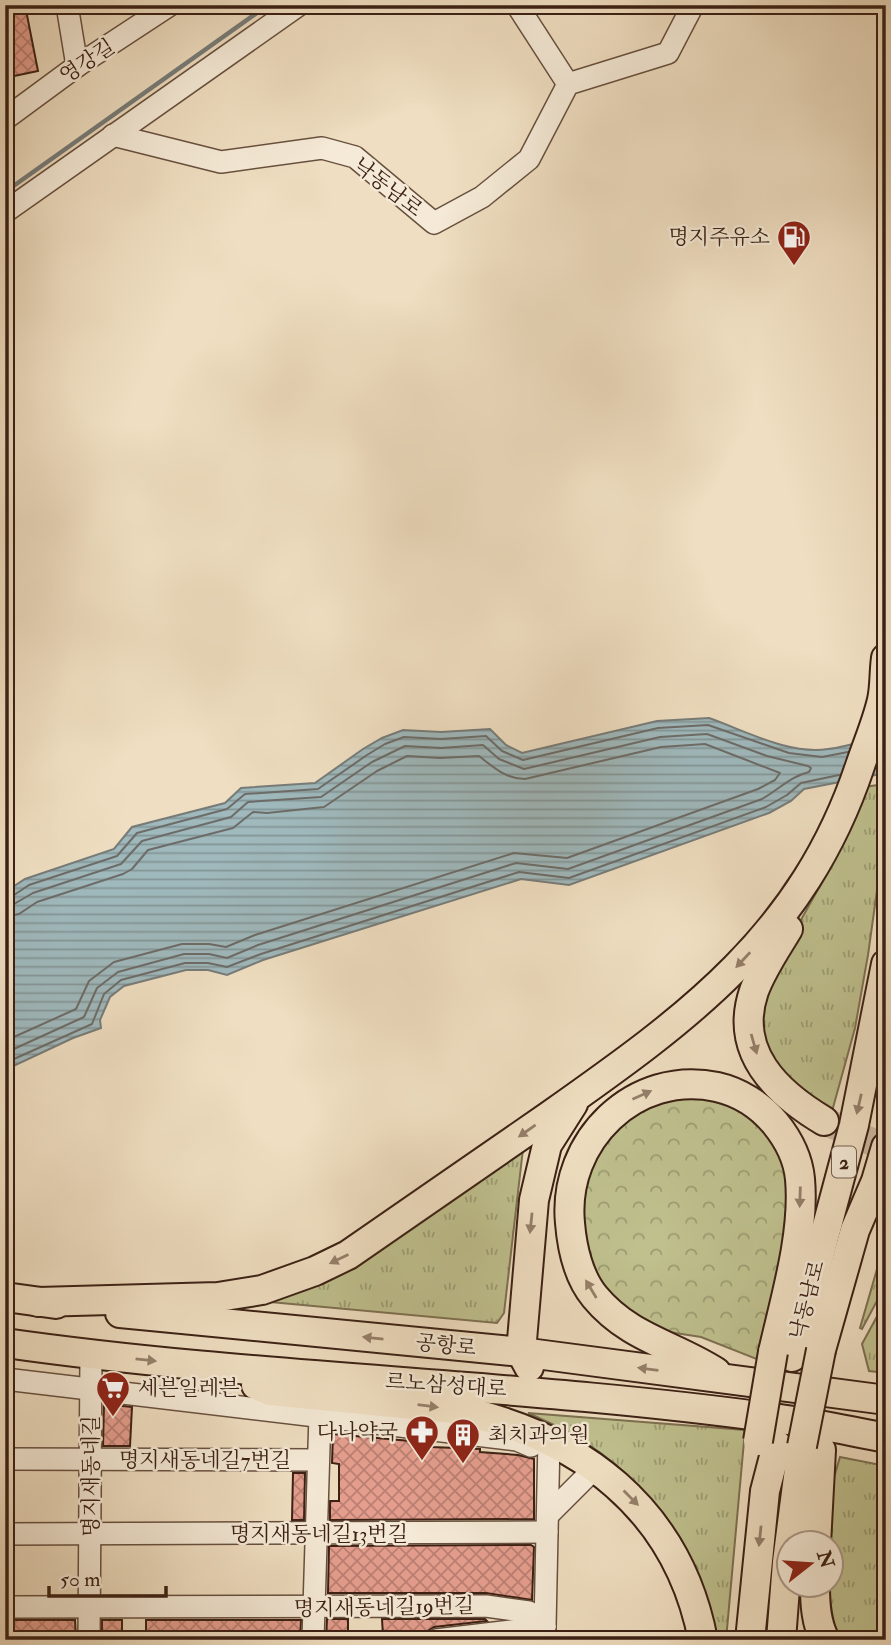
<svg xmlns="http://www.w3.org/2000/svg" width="891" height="1645" font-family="'IM FELL Double Pica','Noto Serif KR',serif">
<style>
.grass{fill:url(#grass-tufts);stroke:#7d7051;stroke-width:2}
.forest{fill:url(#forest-crowns);stroke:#7d7051;stroke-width:2}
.water{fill:url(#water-rules);stroke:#777c79;stroke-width:2}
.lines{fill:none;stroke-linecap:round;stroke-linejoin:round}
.shore{stroke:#6d6c68;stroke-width:2}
.stream{stroke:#777c79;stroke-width:4.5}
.building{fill:url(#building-cross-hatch);stroke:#3b2014;stroke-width:2}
.major-tunnel{stroke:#cbb89e;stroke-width:28;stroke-dasharray:28 14;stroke-linecap:butt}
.minor-casing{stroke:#68503f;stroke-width:24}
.major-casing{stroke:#3b2014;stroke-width:32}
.minor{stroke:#f5ead7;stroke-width:21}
.major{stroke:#efdec1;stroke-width:28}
.major-bridge-casing{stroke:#3b2014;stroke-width:32;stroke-linecap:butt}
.major-bridge{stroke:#efdec1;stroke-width:28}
.oneway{fill:#957f6a}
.labels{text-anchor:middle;stroke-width:5;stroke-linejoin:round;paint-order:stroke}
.shield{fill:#f5ead7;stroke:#735d4e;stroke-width:2}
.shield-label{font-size:19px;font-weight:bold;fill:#3b2014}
.street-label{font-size:21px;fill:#3b2014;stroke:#f5ead7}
.poi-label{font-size:21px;fill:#3b2014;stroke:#f5ead7;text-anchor:end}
</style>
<defs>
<pattern id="grass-tufts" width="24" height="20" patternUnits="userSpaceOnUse" patternTransform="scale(1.75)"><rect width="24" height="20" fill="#bfc08e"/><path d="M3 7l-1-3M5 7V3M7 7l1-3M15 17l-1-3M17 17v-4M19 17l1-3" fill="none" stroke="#9c9c73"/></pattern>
<pattern id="forest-crowns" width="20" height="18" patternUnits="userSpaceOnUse" patternTransform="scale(1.75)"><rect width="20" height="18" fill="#bfc08e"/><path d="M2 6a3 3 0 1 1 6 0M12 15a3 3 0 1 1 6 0" fill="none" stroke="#9c9c73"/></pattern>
<pattern id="water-rules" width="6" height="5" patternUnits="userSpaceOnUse" patternTransform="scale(1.75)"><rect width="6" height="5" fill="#9fb9bd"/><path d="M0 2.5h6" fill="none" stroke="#839698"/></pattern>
<pattern id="building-cross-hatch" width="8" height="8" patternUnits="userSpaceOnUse" patternTransform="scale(1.75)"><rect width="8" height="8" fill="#e59e8e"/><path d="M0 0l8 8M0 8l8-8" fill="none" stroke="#bb8073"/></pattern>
</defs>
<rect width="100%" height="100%" fill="#efdec1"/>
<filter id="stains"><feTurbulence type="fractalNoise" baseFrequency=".00286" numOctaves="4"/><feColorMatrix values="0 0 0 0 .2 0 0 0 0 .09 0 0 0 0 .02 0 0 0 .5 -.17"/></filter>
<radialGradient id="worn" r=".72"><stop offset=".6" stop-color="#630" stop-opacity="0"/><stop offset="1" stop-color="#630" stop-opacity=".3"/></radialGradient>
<g class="grass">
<polygon points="886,784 886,826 868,955 855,1028 831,1115 793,1092 760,1045 765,984 830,868 850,826 864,787"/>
<polygon points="523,1149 504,1313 497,1323 270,1302 322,1282"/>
<polygon points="886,1238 886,1284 862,1329 860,1328"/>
<polygon points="886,1300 886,1373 869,1371 862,1344"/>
<path d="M 528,1413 L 745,1430 L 726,1640 L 716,1640 C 702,1552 648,1479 572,1434 C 558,1426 543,1420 528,1413 Z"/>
<polygon points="840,1457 886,1466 886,1640 839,1640 831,1623 826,1586 832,1586 832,1544 827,1543 828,1515 833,1501 833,1481"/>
</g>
<polygon class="forest" points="662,1095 733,1100 781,1142 794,1200 759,1360 701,1337 656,1330 642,1323 604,1291 589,1264 578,1202 602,1138"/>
<path class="water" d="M 709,718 C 746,731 789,755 828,749 C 848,747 867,739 886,734 L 886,773 L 804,789 L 791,801 L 769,813 L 569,885 L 521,879 L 263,960 L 227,975 L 208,970 L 186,970 L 124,986 L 110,997 L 100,1020 L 101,1028 L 73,1038 L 5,1070 L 5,892 L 25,879 L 114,849 L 132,827 L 225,803 L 241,788 L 315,783 L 363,749 L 382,738 L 403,730 L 441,732 L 490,729 L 506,745 L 522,753 L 657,721 Z"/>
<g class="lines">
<g class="shore">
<polyline points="5,897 11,897 29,885 117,856 137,833 227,809 245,794 318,789 367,755 385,744 404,737 441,739 486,736 502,751 523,760 658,728 708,725 789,753 822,757 848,752"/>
<path d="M 5,906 L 14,904 L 33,893 L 121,864 L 142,841 L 231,817 L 248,802 L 321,797 L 372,762 L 405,746 L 441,748 L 483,745 L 499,759 L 524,769 L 660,737 L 707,734 L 767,756 L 808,766 L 811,768 L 809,772 C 791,776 778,790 762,799 L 568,869 L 516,863 L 258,945 L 227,958 L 209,954 L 184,954 L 118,972 L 97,988 L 84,1017 L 5,1053"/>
<path d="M 5,917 L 19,914 L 37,902 L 123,874 L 132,869 L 148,850 L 233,828 L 253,812 L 267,813 L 324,807 L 377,771 L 407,756 L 440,758 L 479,756 C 493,767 506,779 525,779 L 661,747 L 705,744 L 780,773 L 775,780 L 758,789 L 567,858 L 514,853 L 255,935 L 226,947 L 209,944 L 182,944 L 114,962 L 89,981 L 76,1009 L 5,1041"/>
<polyline points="5,1063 92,1024 104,994 121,980 185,963 208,963 227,967 261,954 519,872 569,878 766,807 787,795 801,783 839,775"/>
</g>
<polyline class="stream" points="5,192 268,5"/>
</g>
<g class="building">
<polygon points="5,5 25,5 38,71 14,76 5,29"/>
<polygon points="104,1404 132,1407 130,1446 103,1446"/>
<polygon points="333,1434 432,1443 432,1447 480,1449 480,1452 518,1455 534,1459 534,1519 330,1520 330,1501 339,1501 339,1464 332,1463"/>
<polygon points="293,1473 305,1473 304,1520 292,1520"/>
<polygon points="531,1545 534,1547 532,1600 486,1593 328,1593 329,1546"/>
<polygon points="327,1619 348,1619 348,1640 326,1640"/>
<polygon points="382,1619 485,1619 487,1621 434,1627 426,1632 414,1634 383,1636"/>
<polygon points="5,1620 75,1620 76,1640 5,1640"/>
<rect x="102" y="1620" width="20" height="20"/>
<polygon points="146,1620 301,1620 300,1640 146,1640"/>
</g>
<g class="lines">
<polyline class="major-tunnel" points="824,1121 886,1148"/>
<g class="minor-casing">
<g id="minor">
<polyline points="67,5 77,66"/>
<polyline points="517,5 568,84"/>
<polyline points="5,119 77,66 170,5"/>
<polyline points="113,135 221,162 322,148 355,157 434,223 482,197 529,159 568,84 668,53 693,5"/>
<polyline points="5,212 299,5"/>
<polyline points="5,1379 517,1440 531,1446"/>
<polyline points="5,1459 318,1460"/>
<polyline points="548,1515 596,1467"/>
<polyline points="5,1534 547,1532"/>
<polyline points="5,1607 486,1606 529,1612 545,1627"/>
<polyline points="545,1627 549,1439"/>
<polyline points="89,1640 91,1355"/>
<polyline points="313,1640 320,1415"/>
<polyline points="436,1640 545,1627"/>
</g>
</g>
<g class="major-casing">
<g id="major">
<path d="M 788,929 C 776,949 762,969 754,991 C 733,1052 777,1093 824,1121"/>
<polyline points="5,1297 56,1304"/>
<path d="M 38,1302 L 218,1297 L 262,1290 L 315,1271 L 348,1255 C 415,1209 482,1162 549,1116 C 688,1018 803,936 860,766 C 867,745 877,722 882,700 C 885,687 884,672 886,658"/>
<polyline points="120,1313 521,1352 886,1400"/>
<path d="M 5,1343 C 265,1380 527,1383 787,1420 C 820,1424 853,1432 886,1438"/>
<polyline points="821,1350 855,1230 876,1181 886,1147"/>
<polyline points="792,1357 854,1125 886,964"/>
<polyline points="529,1367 521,1352 534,1200 547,1145 573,1104"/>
<path d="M 716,1372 C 674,1345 629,1338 595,1297 C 579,1278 572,1248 570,1223 C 562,1141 635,1069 717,1087 C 739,1092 760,1105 775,1123 C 788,1139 798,1157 800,1179 C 805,1234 785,1299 773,1352"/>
<path d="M 256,1385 L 270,1391 L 454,1409 C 580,1435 678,1509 703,1640"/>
<polyline points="816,1544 821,1450"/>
<path d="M 815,1586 C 815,1604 816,1623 825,1640"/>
<polyline points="750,1640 765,1491 777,1445"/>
<polyline points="781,1640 787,1562 802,1446"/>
</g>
</g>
<use href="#minor" class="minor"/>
<use href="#major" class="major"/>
<g class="major-bridge-casing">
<g id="major-bridge">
<polyline points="758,1441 773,1352"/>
<polyline points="802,1446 821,1350"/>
</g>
</g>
<use href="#major-bridge" class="major-bridge"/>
</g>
<defs><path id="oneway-solid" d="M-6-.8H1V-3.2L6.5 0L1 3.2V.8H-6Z" transform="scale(1.75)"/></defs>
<g class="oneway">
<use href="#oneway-solid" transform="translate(743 960) rotate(133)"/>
<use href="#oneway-solid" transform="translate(754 1044) rotate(74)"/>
<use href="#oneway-solid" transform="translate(642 1095) rotate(-24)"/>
<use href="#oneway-solid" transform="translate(859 1104) rotate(103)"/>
<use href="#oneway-solid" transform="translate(527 1131) rotate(145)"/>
<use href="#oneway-solid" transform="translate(800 1197) rotate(92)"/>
<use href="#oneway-solid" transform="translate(531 1223) rotate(96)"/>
<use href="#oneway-solid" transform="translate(339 1259) rotate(154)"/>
<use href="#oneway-solid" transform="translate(591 1289) rotate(-121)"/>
<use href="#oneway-solid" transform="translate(373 1338) rotate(-174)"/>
<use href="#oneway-solid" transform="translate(146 1360) rotate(6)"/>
<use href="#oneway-solid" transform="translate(648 1369) rotate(-173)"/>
<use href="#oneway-solid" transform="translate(428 1406) rotate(7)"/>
<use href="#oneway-solid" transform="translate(631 1498) rotate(45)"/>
<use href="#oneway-solid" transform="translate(760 1536) rotate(96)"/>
</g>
<defs>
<g id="fuel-pin" transform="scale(1.75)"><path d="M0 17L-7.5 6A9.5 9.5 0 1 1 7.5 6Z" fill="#8f2418" stroke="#f5ead7"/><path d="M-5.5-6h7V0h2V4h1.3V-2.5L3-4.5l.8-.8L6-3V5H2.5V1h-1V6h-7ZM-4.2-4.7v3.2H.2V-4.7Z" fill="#fff"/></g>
<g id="supermarket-pin" transform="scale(1.75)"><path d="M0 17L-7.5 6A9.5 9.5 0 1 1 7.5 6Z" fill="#8f2418" stroke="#f5ead7"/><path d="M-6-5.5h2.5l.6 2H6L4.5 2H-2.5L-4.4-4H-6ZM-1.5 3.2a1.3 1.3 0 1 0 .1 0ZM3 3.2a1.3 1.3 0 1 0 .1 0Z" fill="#fff"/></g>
<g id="pharmacy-pin" transform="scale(1.75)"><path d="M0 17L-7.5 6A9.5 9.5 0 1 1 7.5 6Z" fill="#8f2418" stroke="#f5ead7"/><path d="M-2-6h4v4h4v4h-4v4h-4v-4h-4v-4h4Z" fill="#fff"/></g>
<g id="building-pin" transform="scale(1.75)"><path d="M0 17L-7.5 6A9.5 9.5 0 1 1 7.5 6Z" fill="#8f2418" stroke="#f5ead7"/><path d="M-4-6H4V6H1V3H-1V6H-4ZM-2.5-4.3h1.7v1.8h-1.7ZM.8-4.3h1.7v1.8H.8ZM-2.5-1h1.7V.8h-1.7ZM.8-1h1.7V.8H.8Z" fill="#fff"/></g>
</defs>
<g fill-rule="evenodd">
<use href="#fuel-pin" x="794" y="237"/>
<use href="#supermarket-pin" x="113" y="1388"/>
<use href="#pharmacy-pin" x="422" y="1432"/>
<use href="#building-pin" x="463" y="1435"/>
</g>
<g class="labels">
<rect class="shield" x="832" y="1146.5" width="24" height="31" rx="5"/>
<g class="shield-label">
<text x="844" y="1169">2</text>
</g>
<g class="street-label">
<text transform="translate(87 61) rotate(-34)" y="7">영강길</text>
<text transform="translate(388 187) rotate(38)" y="7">낙동남로</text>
<text transform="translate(807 1300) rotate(-75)" y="7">낙동남로</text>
<text transform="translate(446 1345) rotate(6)" y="7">공항로</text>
<text transform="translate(446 1385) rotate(4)" y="7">르노삼성대로</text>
<text x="205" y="1467">명지새동네길7번길</text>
<text transform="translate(91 1476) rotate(-90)" y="7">명지새동네길</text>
<text x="319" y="1541">명지새동네길13번길</text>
<text transform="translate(384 1607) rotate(-1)" y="7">명지새동네길19번길</text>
</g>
<g class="poi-label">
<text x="770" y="244">명지주유소</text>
<text x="138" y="1395" text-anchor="start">세븐일레븐</text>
<text x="398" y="1439">다나약국</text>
<text x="488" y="1442" text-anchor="start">최치과의원</text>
</g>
</g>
<rect width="891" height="1645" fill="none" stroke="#efdec1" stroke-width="28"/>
<rect x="7" y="7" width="877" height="1631" fill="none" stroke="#3b2014" stroke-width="3.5"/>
<rect x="14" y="14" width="863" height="1617" fill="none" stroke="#3b2014" stroke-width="2"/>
<g transform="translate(810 1564) rotate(73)"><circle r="33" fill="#f5ead7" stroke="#ab9989" stroke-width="2"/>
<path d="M0-5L12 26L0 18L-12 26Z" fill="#8f2418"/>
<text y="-10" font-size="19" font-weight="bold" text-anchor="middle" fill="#3b2014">N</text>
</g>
<path d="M49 1586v10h117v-10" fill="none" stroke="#3b2014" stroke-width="3.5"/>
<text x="60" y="1586" font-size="21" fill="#3b2014" stroke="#f5ead7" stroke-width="5" paint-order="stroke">50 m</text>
<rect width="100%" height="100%" filter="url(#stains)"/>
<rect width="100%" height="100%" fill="url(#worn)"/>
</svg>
